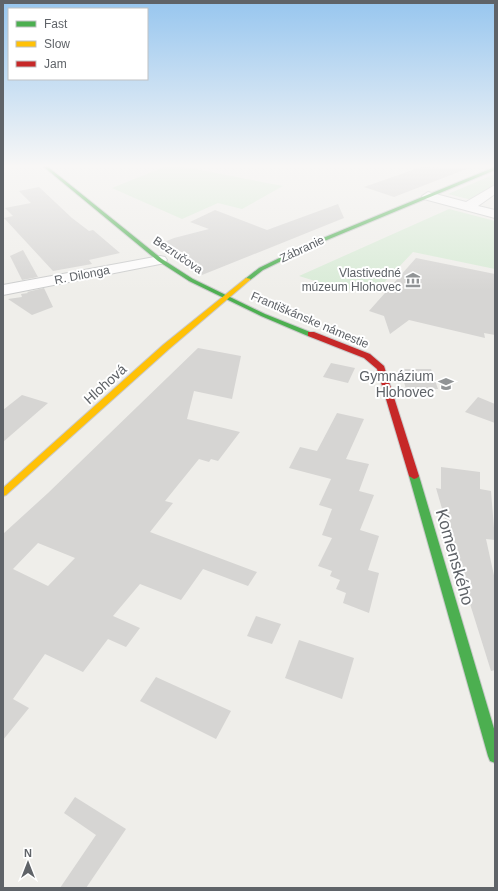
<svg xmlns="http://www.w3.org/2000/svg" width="498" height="891" font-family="Arial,sans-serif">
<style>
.green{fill:#d8ebd6}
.building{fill:#d6d5d3;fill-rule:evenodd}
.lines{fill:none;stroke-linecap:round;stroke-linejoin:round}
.street-casing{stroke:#cbcccc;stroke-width:2}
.fast-casing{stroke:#cacacb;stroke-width:2}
.slow-casing{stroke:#cacacb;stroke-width:2}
.jam-casing{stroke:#cacacb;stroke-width:2}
.street{fill:#fdfcfc;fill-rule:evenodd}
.fast{fill:#4caf50;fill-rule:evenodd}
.slow{fill:#ffc107;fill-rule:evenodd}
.jam{fill:#c62828;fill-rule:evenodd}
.labels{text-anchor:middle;stroke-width:4;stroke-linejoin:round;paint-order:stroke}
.far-street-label{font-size:12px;fill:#5f6368;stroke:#fff}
.far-poi-label{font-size:12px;fill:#5f6368;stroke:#fff;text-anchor:end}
.poi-label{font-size:14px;fill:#5f6368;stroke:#fff;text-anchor:end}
.street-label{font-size:14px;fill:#5f6368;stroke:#fff}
.near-street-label{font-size:17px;fill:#5f6368;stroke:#fff}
</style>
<rect width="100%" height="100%" fill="#efeeea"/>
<g class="green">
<polygon points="164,167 185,167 283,186 242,209 218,203 182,219 112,188"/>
<polygon points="495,174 495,186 472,200 448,194"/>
<polygon points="449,209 495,221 495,269 413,252 376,291 341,289 299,276"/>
</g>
<g class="building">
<polygon points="421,167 469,168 394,197 364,187"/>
<polygon points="39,187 72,218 89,231 93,230 120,253 89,260 92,264 53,271 4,218 13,216 5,208 31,203 19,191"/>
<polygon points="338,204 344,218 202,275 187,267 157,245 174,238 209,229 190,222 215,210 267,230"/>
<polygon points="23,250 38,277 22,280 10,256"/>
<polygon points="416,258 495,274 495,335 484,333 485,338 409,320 390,334 384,316 369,311"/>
<polygon points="44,288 53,307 32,315 8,299 22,297 21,294 28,293 27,292"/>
<path d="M 198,348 L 241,356 L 232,399 L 194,391 L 187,419 L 240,432 L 218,461 L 211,459 L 209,462 L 199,459 L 165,501 L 173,503 L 150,532 L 257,572 L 248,586 L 203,569 L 181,600 L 140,584 L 113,616 L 140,628 L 126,647 L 108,639 L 83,672 L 45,654 L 13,699 L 29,708 L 3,740 L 3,534 L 48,493 ZM 38,543 L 75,558 L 48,586 L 13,569 Z"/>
<polygon points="331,363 355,368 348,383 323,377"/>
<polygon points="400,369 431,369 438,389 406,389"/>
<polygon points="22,395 48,403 3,442 3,410"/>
<polygon points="478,397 495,404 495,423 465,412"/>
<polygon points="337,413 364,419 346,459 369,464 359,491 374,495 360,530 379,536 368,570 379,573 369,613 343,603 346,593 336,589 340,580 330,576 332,571 318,566 332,538 322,535 332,509 319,505 331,479 289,468 300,447 317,451"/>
<polygon points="441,467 480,472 480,489 491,491 495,540 486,539 495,580 495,670 491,671 465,588 436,488 441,489"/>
<polygon points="256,616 281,624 272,644 247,636"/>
<polygon points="299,640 354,658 342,699 285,678"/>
<polygon points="156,677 231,711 216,739 140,701"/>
<polygon points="75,797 126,829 86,888 60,888 96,835 64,813"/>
</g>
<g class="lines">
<g class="street-casing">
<g id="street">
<polygon points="495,185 495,194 478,206 495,210 495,218 424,199 422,196 428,192 466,202"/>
<polygon points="160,256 165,257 167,260 165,263 3,295 3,285"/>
</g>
</g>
<g class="fast-casing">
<g id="fast">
<polygon points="44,167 48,167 162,259 193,279 265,314 315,334 311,336 308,336 261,316 189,281 158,261"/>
<polygon points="495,167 495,170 310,247 263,270 250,280 245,279 259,268 306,245"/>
<polygon points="414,473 419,476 495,732 495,763 490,761 488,756 409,476"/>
</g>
</g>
<g class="slow-casing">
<polygon id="slow" points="246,278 251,279 169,349 6,495 3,496 3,488 163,345"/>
</g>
<g class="jam-casing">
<polygon id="jam" points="308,332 314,332 370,354 384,366 419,476 417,478 414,479 409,476 377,369 364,358 308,336"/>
</g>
<use href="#street" class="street"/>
<use href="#fast" class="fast"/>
<use href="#slow" class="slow"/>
<use href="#jam" class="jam"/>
</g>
<linearGradient id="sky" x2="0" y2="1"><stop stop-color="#97c6ef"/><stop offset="0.57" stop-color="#f8f7f6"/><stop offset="1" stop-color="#f8f7f6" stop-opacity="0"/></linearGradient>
<rect width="498" height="291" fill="url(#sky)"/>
<defs>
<g id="museum-bare" transform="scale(1.2)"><path d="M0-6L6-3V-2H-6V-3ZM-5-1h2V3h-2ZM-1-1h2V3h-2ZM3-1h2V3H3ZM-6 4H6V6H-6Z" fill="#919496" stroke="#fff" stroke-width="2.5" paint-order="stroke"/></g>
<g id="school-bare" transform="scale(1.2)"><path d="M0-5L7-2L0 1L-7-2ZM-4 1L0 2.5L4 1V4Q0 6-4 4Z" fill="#919496" stroke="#fff" stroke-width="2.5" paint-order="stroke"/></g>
</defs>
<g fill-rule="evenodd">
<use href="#museum-bare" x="413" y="280"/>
<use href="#school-bare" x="446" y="384"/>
</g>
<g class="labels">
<g class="far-street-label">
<text transform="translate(302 249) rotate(-25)" y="4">Zábranie</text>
<text transform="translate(178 255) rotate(34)" y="4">Bezručova</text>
<text transform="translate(82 275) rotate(-11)" y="4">R. Dilonga</text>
<text transform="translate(310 320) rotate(23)" y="4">Františkánske námestie</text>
</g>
<g class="far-poi-label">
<text x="401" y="277">Vlastivedné<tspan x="401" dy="14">múzeum Hlohovec</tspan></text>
</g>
<g class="poi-label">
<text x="434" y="381">Gymnázium<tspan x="434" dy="16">Hlohovec</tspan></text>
</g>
<g class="street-label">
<text transform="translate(105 384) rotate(-42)" y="5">Hlohová</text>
</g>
<g class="near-street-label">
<text transform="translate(455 557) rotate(74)" y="6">Komenského</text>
</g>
</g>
<rect width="498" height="891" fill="none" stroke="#5f6368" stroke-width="8"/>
<rect x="8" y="8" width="140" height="72" fill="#ffffff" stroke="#bfc1c3"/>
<rect x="16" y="21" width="20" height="6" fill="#4caf50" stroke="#bfc1c3"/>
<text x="44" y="28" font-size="12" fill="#5f6368">Fast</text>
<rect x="16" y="41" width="20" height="6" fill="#ffc107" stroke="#bfc1c3"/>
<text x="44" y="48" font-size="12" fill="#5f6368">Slow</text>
<rect x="16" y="61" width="20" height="6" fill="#c62828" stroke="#bfc1c3"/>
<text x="44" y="68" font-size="12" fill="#5f6368">Jam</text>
<g transform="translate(28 863)" stroke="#ffffff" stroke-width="3" paint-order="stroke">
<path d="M0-3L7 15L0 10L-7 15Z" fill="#5f6368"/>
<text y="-6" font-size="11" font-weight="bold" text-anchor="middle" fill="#5f6368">N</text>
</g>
</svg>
